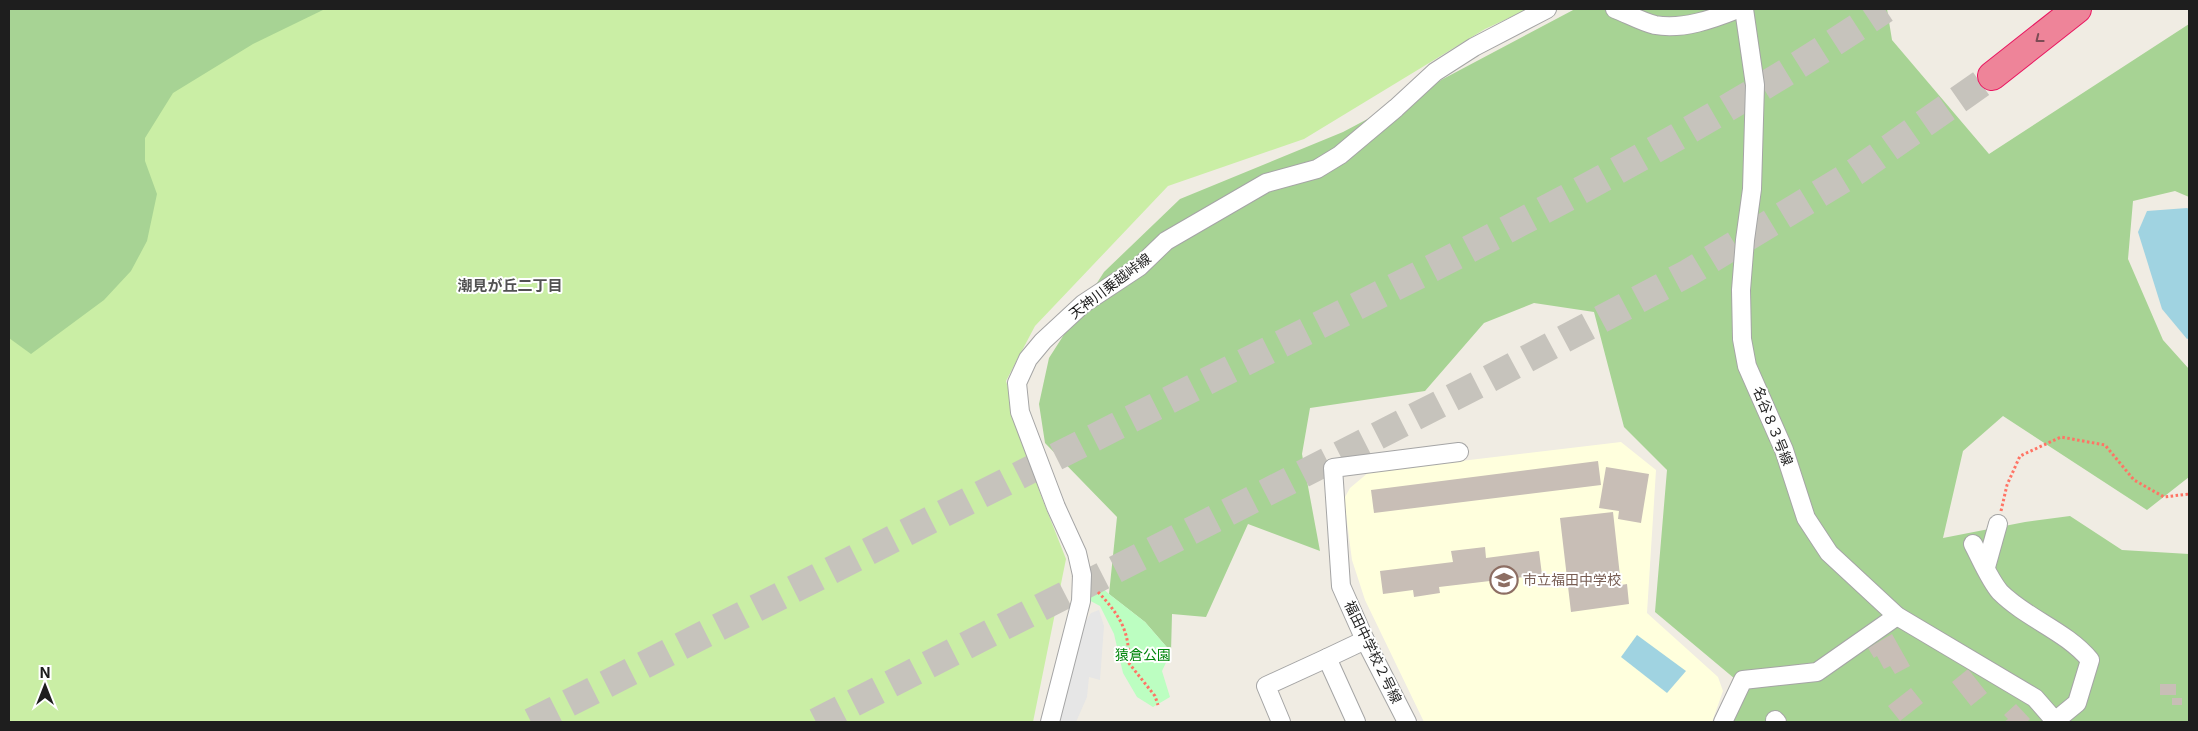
<svg xmlns="http://www.w3.org/2000/svg" width="2198" height="731" font-family="Inter,'Noto Sans JP',sans-serif">
<style>
.education{fill:#ffd}
.grass{fill:#caeea5}
.forest{fill:#a7d394}
.park{fill:#bcfec1}
.parking{fill:#e6e6e6}
.water{fill:#a0d3e1}
.building{fill:#c8beb6}
.lines{fill:none;stroke-linecap:round;stroke-linejoin:round}
.motorway-tunnel{stroke:#c6c3bc;stroke-width:28;stroke-dasharray:28 14;stroke-linecap:butt}
.minor-casing{stroke:#a5a5a5;stroke-width:20}
.motorway-casing{stroke:#e91660;stroke-width:30}
.path{stroke:#ff7465;stroke-width:3;stroke-dasharray:2.5 2.5;stroke-linecap:butt}
.minor{stroke:#fff;stroke-width:18}
.motorway{stroke:#ee8499;stroke-width:28}
.oneway{stroke:#7c4c55}
.labels{text-anchor:middle;stroke-width:4;stroke-linejoin:round;paint-order:stroke}
.street-label{font-size:14px;fill:#1e1e1e;stroke:#fff}
.education-label{font-size:14px;fill:#785e54;stroke:#fff;text-anchor:start}
.park-label{font-size:14px;fill:#02860c;stroke:#fff}
.neighbourhood-label{font-size:15px;font-weight:bold;fill:#515151;stroke:#fff}
</style>
<rect width="100%" height="100%" fill="#f0ece3"/>
<polygon class="education" points="1621,442 1656,470 1647,613 1718,677 1723,691 1712,722 1424,722 1365,600 1352,560 1344,499 1350,488 1369,472"/>
<polygon class="grass" points="9,9 1528,9 1485,29 1304,139 1168,186 1035,326 1006,381 1040,493 1066,559 1033,722 9,722"/>
<g class="forest">
<polygon points="9,9 325,9 253,44 173,93 145,138 145,161 157,194 147,241 131,271 104,300 31,354 9,338"/>
<polygon points="1575,9 1887,9 1892,40 1989,154 2189,24 2189,197 2175,191 2133,201 2128,259 2163,340 2189,369 2189,477 2147,510 2003,416 1963,451 1943,538 2025,522 2070,516 2122,550 2189,554 2189,722 1730,722 1747,689 1655,612 1667,470 1624,427 1594,312 1534,303 1484,323 1425,391 1310,408 1302,454 1320,551 1248,524 1206,617 1172,614 1171,652 1145,622 1109,594 1117,517 1045,443 1039,404 1049,358 1104,272 1180,199 1343,132"/>
</g>
<polygon class="park" points="1086,573 1109,594 1145,622 1171,652 1162,671 1170,697 1153,707 1137,697 1123,673 1114,634 1100,606 1085,598"/>
<polygon class="parking" points="1099,610 1104,626 1100,680 1089,677 1087,697 1076,722 1058,722 1082,627 1091,613"/>
<g class="water">
<polygon points="2187,208 2189,209 2189,338 2187,339 2162,309 2138,232 2147,211"/>
<polygon points="1637,635 1686,671 1667,693 1621,657"/>
</g>
<g class="building">
<polygon points="1598,461 1601,485 1374,513 1371,490"/>
<polygon points="1606,467 1649,474 1641,523 1618,519 1619,511 1599,508"/>
<polygon points="1613,512 1621,585 1627,584 1629,604 1571,612 1560,518"/>
<polygon points="1485,547 1486,558 1539,551 1542,575 1439,587 1440,593 1414,597 1413,590 1383,594 1380,571 1453,562 1451,551"/>
<polygon points="1892,634 1910,666 1895,674 1890,666 1884,669 1877,656 1874,658 1868,648"/>
<polygon points="1968,669 1987,693 1971,706 1952,682"/>
<rect x="2160" y="684" width="16" height="11"/>
<polygon points="1911,688 1923,703 1900,721 1888,706"/>
<rect x="2172" y="698" width="10" height="7"/>
<polygon points="2016,704 2030,719 2027,722 2004,722 2008,719 2004,715"/>
</g>
<g class="lines">
<g class="motorway-tunnel">
<path d="M 531,722 C 753,610 975,497 1197,386 C 1431,269 1667,155 1885,9"/>
<polyline points="816,722 1487,380 1688,273 1855,172 1992,76"/>
</g>
<g class="minor-casing">
<g id="minor">
<path d="M 1615,9 C 1628,14 1642,22 1655,25 C 1683,30 1713,19 1738,9"/>
<polyline points="1744,9 1755,85 1752,189 1745,240 1741,290 1742,339 1747,366 1784,450 1806,518 1829,553 1897,616 2035,698 2056,722"/>
<path d="M 1973,544 C 1981,559 1989,579 2000,592 C 2027,619 2066,631 2090,660 L 2077,703 L 2055,721"/>
<polyline points="1986,567 1998,524"/>
<polyline points="1775,720 1777,722"/>
<polyline points="1050,722 1081,601 1082,575 1077,553 1056,507 1020,412 1017,383 1028,359 1043,341 1083,304 1139,267 1166,241 1266,183 1317,169 1340,155 1396,108 1435,72 1474,47 1547,9"/>
<polyline points="1281,722 1266,686 1327,658"/>
<polyline points="1356,722 1327,658 1365,640"/>
<polyline points="1407,722 1365,640 1341,586 1333,468 1459,452"/>
<polyline points="1723,722 1743,680 1817,672 1897,616"/>
</g>
</g>
<g class="motorway-casing">
<polyline id="motorway" points="1992,76 2077,9"/>
</g>
<g class="path">
<polyline points="2001,511 2007,485 2020,456 2061,437 2105,445 2134,480 2164,497 2189,494"/>
<path d="M 1098,592 C 1118,613 1131,632 1128,662 L 1155,696 L 1158,705"/>
</g>
<use href="#minor" class="minor"/>
<use href="#motorway" class="motorway"/>
</g>
<defs><path id="oneway-chevron" d="M-2-3.5L2.5 0L-2 3.5" fill="none" stroke-width="1.6" stroke-linecap="round" stroke-linejoin="round" transform="scale(1.25)"/></defs>
<use class="oneway" href="#oneway-chevron" transform="translate(2039 39) rotate(142)"/>
<defs>
<g id="school-ring" transform="scale(1.4375)"><circle r="9.5" fill="#fff" stroke="#8d6e63" stroke-width="1.5"/><path d="M0-5L7-2L0 1L-7-2ZM-4 1L0 2.5L4 1V4Q0 6-4 4Z" fill="#8d6e63"/></g>
</defs>
<g fill-rule="evenodd">
<use href="#school-ring" x="1504" y="580"/>
</g>
<g class="labels">
<g class="street-label">
<text transform="translate(1110 286) rotate(-37)" y="5">天神川乗越峠線</text>
<text transform="translate(1773 426) rotate(68)" y="5">名谷８３号線</text>
<text transform="translate(1373 652) rotate(64)" y="5">福田中学校２号線</text>
</g>
<g class="education-label">
<text x="1523" y="585">市立福田中学校</text>
</g>
<g class="park-label">
<text x="1143" y="660">猿倉公園</text>
</g>
<g class="neighbourhood-label">
<text x="510" y="291">潮見が丘二丁目</text>
</g>
</g>
<rect width="2198" height="731" fill="none" stroke="#1e1e1e" stroke-width="20"/>
<g transform="translate(45 686)" stroke="#ffffff" stroke-width="4" paint-order="stroke">
<path d="M0-4L9 19L0 12L-9 19Z" fill="#1e1e1e"/>
<text y="-8" font-size="14" font-weight="bold" text-anchor="middle" fill="#1e1e1e">N</text>
</g>
</svg>
